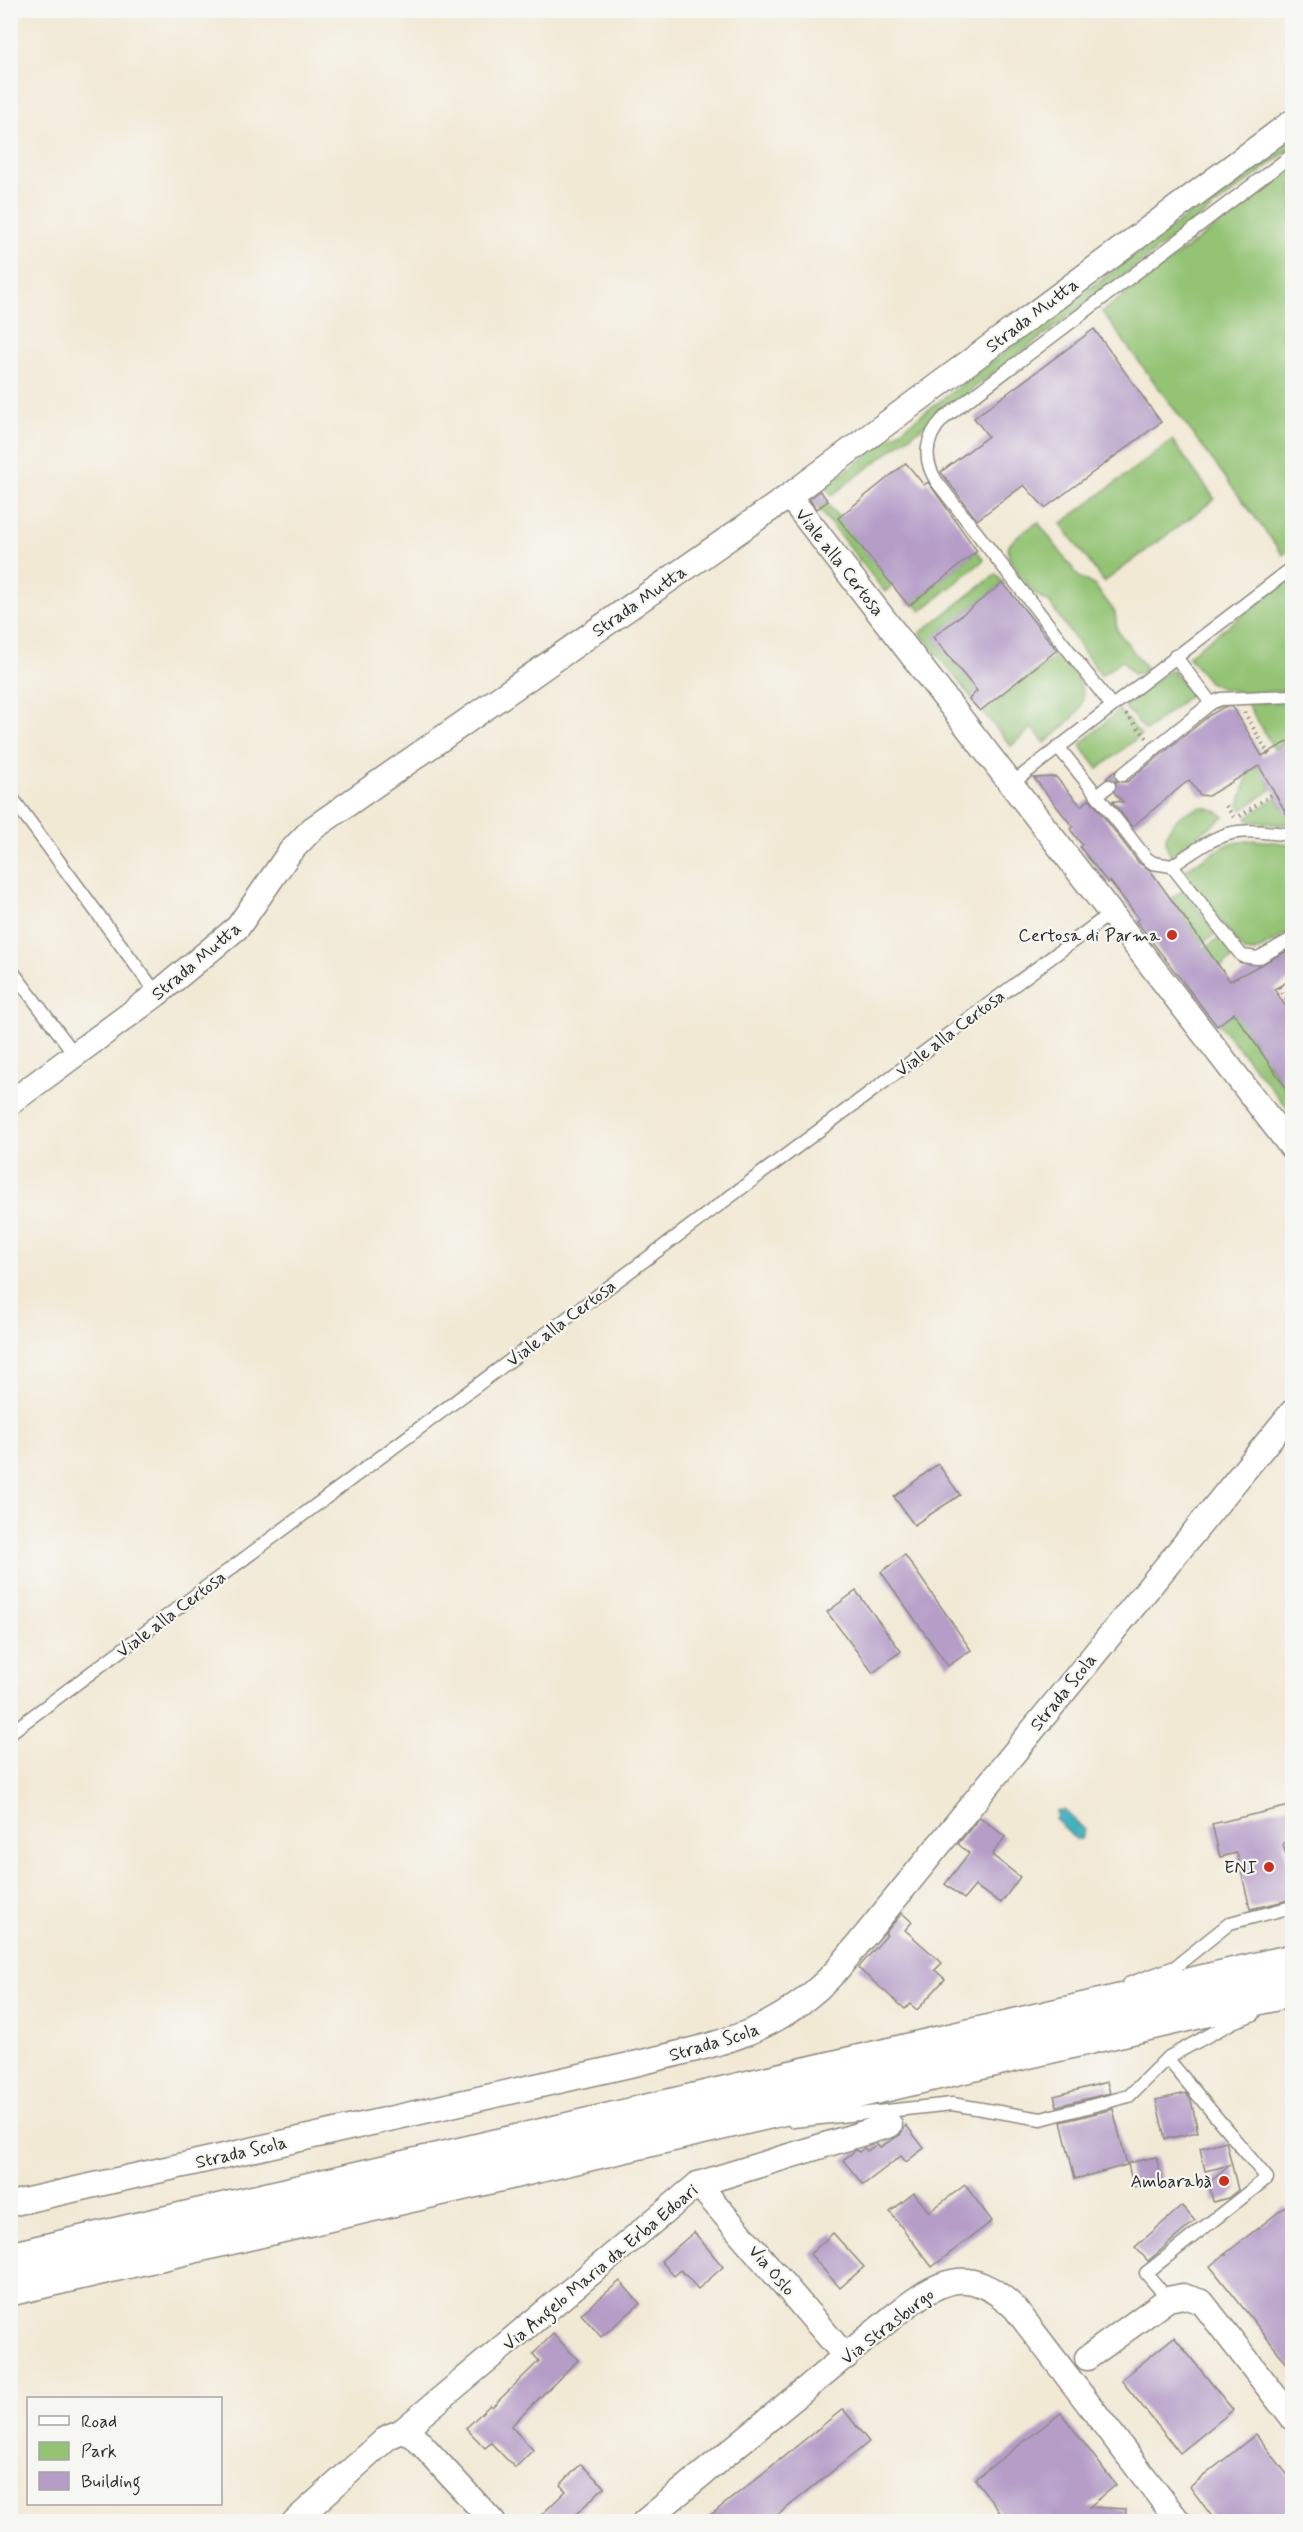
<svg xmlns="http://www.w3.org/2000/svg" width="1303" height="2532" font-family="Mynerve,sans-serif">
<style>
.green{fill:#93c373;stroke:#5f774f;stroke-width:1.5}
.water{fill:#42b1bd;stroke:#366e74;stroke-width:1.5}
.building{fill:#b59dc8}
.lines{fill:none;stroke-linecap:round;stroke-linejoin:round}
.lane-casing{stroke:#8e8a80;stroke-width:15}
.street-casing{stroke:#8e8a80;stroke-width:27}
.highway-casing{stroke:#8e8a80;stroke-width:36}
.path{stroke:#8e8a80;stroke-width:4;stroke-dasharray:1.5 4.5;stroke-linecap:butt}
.lane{stroke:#fff;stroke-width:12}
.street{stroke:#fff;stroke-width:24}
.highway{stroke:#fff;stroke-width:33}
.poi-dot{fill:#c8321e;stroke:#f6f6f2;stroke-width:2}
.labels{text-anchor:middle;stroke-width:4.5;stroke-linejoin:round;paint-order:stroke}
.street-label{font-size:18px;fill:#2b2b2b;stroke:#f6f6f2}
.poi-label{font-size:18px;fill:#2b2b2b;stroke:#f6f6f2;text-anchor:end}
</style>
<rect width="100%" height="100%" fill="#f6f6f2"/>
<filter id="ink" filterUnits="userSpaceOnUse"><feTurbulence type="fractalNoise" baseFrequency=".0167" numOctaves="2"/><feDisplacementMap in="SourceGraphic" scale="12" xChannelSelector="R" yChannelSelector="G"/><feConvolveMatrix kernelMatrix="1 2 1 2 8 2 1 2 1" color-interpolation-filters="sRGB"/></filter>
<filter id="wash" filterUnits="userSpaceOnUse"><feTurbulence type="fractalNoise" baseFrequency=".008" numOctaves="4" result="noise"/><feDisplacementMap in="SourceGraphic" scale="24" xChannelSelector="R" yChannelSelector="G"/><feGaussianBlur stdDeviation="1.35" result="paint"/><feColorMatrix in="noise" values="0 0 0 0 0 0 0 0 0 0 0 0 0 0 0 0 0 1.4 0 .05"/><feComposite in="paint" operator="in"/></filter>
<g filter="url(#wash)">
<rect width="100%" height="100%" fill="#f2e9d5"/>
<g class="green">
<polygon points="1292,137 1292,148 832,495 825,487"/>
<polygon points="1292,162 1292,548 1283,555 1102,312 1241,207 1239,203"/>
<polygon points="1172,440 1215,499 1104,582 1061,524"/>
<polygon points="826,502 893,585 885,592 818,508"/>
<path d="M 1038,522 L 1079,577 L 1095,586 L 1115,612 L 1117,630 L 1147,669 L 1141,673 L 1133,674 L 1122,660 L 1101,676 L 1048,601 C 1036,597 1031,589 1023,579 C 996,546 1007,544 1038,522 Z"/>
<polygon points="977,551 984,560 921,611 913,602"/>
<polygon points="996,574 1003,583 934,637 978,692 971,697 920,633"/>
<polygon points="1292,578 1292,690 1246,693 1220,688 1209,682 1188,656"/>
<path d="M 1059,653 C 1097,700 1088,706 1045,743 L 1032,728 L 1011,746 L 983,712 Z"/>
<polygon points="1171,669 1191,694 1146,731 1124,706"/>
<polygon points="1289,702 1292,708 1292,739 1274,749 1247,703"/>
<polygon points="1119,710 1141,735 1098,769 1080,745"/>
<polygon points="1263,763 1271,776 1266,779 1272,789 1242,810 1239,805 1249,771"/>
<polygon points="1276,797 1283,808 1288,806 1292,822 1279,825 1249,821 1247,817"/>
<path d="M 1204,807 L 1215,810 L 1224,817 L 1171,855 C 1154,832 1183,809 1204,807 Z"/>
<polygon points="1254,840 1292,844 1292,931 1255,952 1244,951 1183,871 1228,844"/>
<polygon points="1183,890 1216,933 1202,944 1171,899"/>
<polygon points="1220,938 1234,957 1220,968 1205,948"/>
<polygon points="1239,1009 1250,1036 1256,1046 1266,1040 1276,1055 1267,1061 1290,1095 1292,1093 1292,1114 1219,1024"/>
</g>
<polygon class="water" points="1059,1810 1062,1812 1064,1810 1085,1830 1081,1839 1075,1839 1055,1819 1057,1816 1056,1811"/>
<g id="blocks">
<g class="building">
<polygon points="1094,329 1161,422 1045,508 1024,485 977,520 941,472 988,436 974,418"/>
<polygon points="906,463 924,485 928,482 977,551 909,606 838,518"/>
<polygon points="820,491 828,501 817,509 809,499"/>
<polygon points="1003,583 1057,650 980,711 969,699 977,691 933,637"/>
<polygon points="1224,707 1233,707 1262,756 1293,739 1293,825 1259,766 1208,796 1200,795 1189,780 1132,827 1112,801 1123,802 1114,792 1116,782 1106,779 1115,771 1116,781 1127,782 1210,715"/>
<polygon points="1056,777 1081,806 1090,799 1139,863 1150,870 1230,981 1293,948 1293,979 1274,989 1293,1017 1293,1098 1234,1013 1217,1026 1136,921 1139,919 1110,881 1108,883 1080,847 1082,845 1070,829 1073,827 1034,778"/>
<polygon points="938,1464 960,1495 914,1525 894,1497"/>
<polygon points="905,1555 971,1650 948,1666 881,1572"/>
<polygon points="856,1591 901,1651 873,1673 827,1612"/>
<polygon points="1290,1806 1293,1841 1283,1843 1293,1885 1293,1899 1250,1909 1237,1853 1220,1857 1212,1824"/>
<polygon points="980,1817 1005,1837 992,1855 1020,1877 1001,1903 975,1886 964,1899 945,1884 969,1853 958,1844"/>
<polygon points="902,1913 912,1922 905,1930 942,1963 935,1970 945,1979 917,2010 910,2004 905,2009 858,1968 887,1935 885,1933"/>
<polygon points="1107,2082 1110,2093 1057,2106 1054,2096"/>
<polygon points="1186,2093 1191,2100 1198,2132 1165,2139 1156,2100"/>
<polygon points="1113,2109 1127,2165 1075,2179 1061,2122"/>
<polygon points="906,2125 924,2148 906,2162 901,2156 863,2185 843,2160 856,2150 859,2152 864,2148 867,2151 877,2144 880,2147 900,2135"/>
<polygon points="1226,2141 1238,2190 1228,2198 1213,2202 1209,2183 1230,2165 1205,2171 1200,2148"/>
<polygon points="1156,2157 1162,2181 1133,2187 1128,2163"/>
<polygon points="965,2185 992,2221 932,2267 890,2212 914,2193 929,2212"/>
<polygon points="1182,2206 1195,2221 1148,2261 1135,2247"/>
<polygon points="1285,2207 1293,2217 1293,2371 1210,2266 1225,2254 1226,2256 1226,2253"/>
<polygon points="694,2232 723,2267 698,2289 681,2270 674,2276 661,2261"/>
<polygon points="833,2233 864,2267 840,2288 810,2254"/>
<polygon points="620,2281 640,2304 601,2337 581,2314"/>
<polygon points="553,2334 578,2360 511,2426 533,2450 515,2468 491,2443 485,2448 466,2428 490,2405 492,2407 539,2361 533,2354"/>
<polygon points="1174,2337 1233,2410 1180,2453 1121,2380"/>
<polygon points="843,2409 869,2442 769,2522 702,2522"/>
<polygon points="1061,2413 1116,2485 1089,2507 1126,2509 1125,2522 1007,2522 975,2479"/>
<polygon points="1256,2434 1293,2482 1293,2522 1216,2522 1190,2487"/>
<polygon points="581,2464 604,2487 568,2522 534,2522 566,2491 560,2485"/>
</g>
</g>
</g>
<g filter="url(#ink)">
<use href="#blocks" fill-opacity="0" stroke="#8e8a80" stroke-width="1.5"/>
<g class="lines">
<g class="lane-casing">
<g id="lane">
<polyline points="1211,703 1221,699 1292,696"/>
<path d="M 1112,706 L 937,482 C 922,459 925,437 944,418 L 1292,155"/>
<polyline points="1058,747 1097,795 1109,786"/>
<polyline points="1122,775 1211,703 1175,656"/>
<polyline points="1011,784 1292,568"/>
<polyline points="10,795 157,994"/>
<path d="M 1097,795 L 1146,858 L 1153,863 L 1172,866 C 1224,830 1230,827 1292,835"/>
<polyline points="1172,866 1242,956 1258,958 1292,939"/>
<polyline points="10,968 76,1056"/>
<polyline points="10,1733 1111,913"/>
<polyline points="1128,1984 1175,1967 1230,1923 1292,1907"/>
<polyline points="1167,2058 1267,2178 1146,2273 1168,2299"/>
<polyline points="793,2121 952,2104 1041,2119 1129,2096 1167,2058 1235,2021 1254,2014"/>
</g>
</g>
<g class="street-casing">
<g id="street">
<polyline points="789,496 1292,1148"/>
<polyline points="10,1103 157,994 238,927 290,852 312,829 789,496 1292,122"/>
<polyline points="698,2184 846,2357"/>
<path d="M 10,2204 L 643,2062 C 724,2042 777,2034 837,1970 L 1292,1412"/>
<polyline points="1087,2358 1168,2299 1183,2296 1202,2302 1292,2418"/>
<polyline points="402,2431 698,2184 890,2125"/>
<polyline points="294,2522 388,2437 402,2431 414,2436 493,2522"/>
<path d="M 644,2522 L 895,2315 C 940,2280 967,2263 1015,2308 L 1179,2522"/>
</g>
</g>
<g class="highway-casing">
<g id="highway">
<polyline points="10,2259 1292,1961"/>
<polyline points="10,2289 1292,1990"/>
</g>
</g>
<g class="path">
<polyline points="1244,712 1270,756"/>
<polyline points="1126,714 1147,738"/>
<polyline points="1226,806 1235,819"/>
<polyline points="1240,816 1274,793"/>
<polyline points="1279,987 1292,1007"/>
</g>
<use href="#lane" class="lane"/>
<use href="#street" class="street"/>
<use href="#highway" class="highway"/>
</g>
</g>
<g class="poi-dot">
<circle cx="1172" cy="935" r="6"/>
<circle cx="1269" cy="1867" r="6"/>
<circle cx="1224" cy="2181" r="6"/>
</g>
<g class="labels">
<g class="street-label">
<text transform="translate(1032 315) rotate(-37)" y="6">Strada Mutta</text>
<text transform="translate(840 562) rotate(52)" y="6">Viale alla Certosa</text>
<text transform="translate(639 601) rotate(-35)" y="6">Strada Mutta</text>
<text transform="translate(196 961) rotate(-40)" y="6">Strada Mutta</text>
<text transform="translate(950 1033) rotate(-37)" y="6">Viale alla Certosa</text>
<text transform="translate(561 1323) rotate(-37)" y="6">Viale alla Certosa</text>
<text transform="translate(171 1614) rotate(-37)" y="6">Viale alla Certosa</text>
<text transform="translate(1063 1692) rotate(-51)" y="6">Strada Scola</text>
<text transform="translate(714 2042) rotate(-17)" y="6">Strada Scola</text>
<text transform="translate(241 2152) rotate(-13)" y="6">Strada Scola</text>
<text transform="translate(600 2267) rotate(-40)" y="6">Via Angelo Maria da Erba Edoari</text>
<text transform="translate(772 2270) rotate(49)" y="6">Via Oslo</text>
<text transform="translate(887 2326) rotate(-38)" y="6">Via Strasburgo</text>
</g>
<g class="poi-label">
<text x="1160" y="941">Certosa di Parma</text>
<text x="1257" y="1873">ENI</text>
<text x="1212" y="2187">Ambarabà</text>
</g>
</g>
<rect width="1303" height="2532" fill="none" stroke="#f6f6f2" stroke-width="36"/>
<rect x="27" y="2397" width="195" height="108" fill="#f6f6f2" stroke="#a5a5a2" stroke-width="1.5"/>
<rect x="39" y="2416" width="30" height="9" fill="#ffffff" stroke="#a5a5a2" stroke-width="1.5"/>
<text x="81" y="2427" font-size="18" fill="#2b2b2b">Road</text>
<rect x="39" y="2442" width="30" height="18" fill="#93c373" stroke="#a5a5a2" stroke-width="1.5"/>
<text x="81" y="2457" font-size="18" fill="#2b2b2b">Park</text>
<rect x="39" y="2472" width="30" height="18" fill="#b59dc8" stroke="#a5a5a2" stroke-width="1.5"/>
<text x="81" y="2487" font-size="18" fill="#2b2b2b">Building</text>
</svg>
